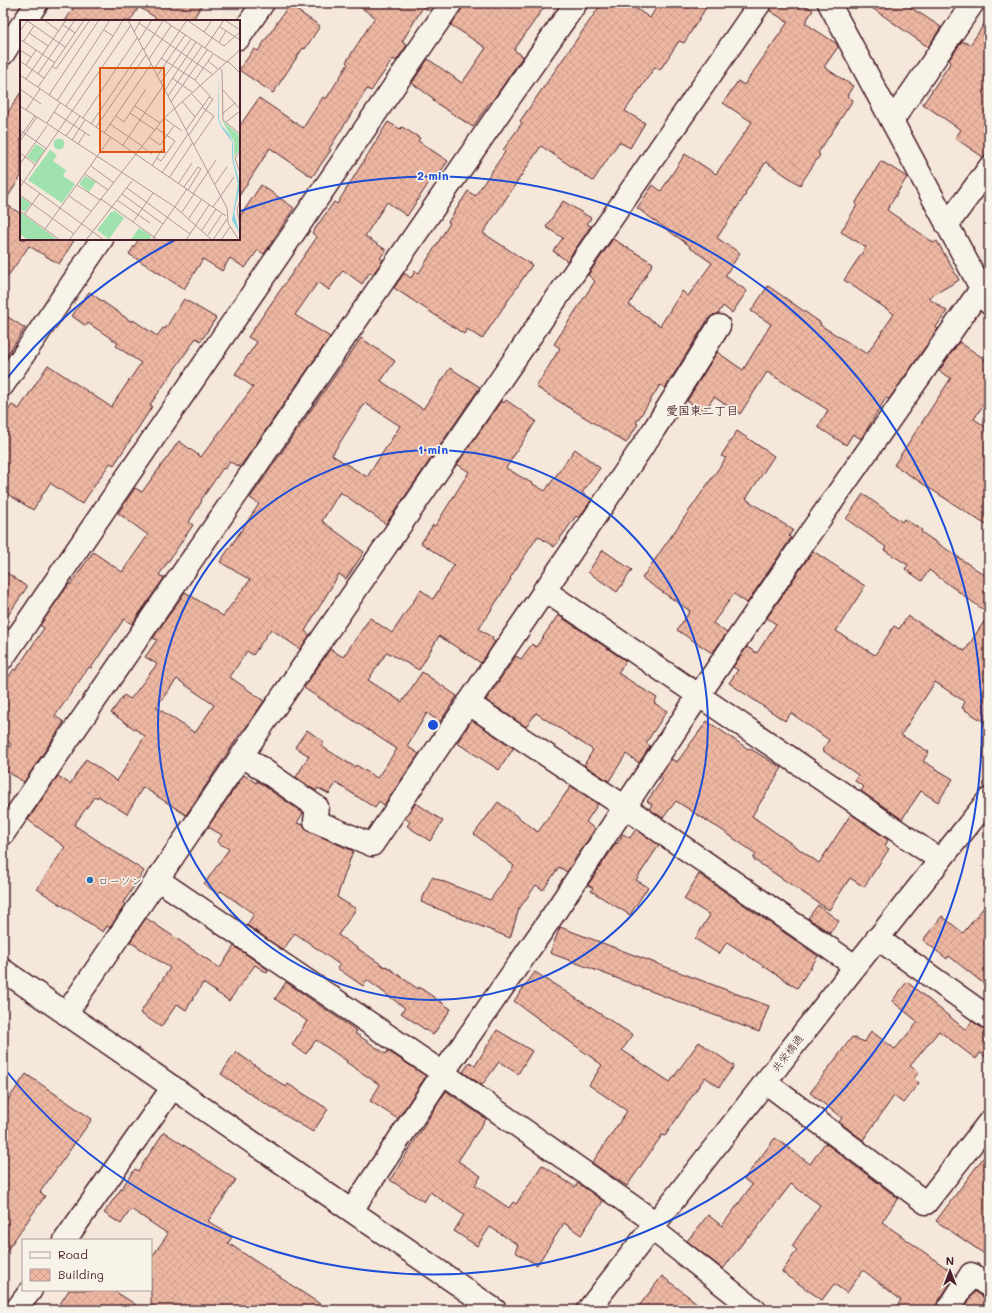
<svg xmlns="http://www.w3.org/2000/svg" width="992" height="1313" font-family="Mali,'Klee One',sans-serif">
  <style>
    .building { fill: url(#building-cross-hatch); stroke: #4a1f2b; fill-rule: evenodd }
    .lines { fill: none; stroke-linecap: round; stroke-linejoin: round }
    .street-casing { stroke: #4a1f2b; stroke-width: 25 }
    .secondary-casing { stroke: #4a1f2b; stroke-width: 25 }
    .street { stroke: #f7f3e8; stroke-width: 22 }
    .secondary { stroke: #f7f3e8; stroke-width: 22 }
    .ring { fill: none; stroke: #1d4ed8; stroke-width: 2 }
    .poi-dot { fill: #1f6fb2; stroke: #f7f3e8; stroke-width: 1.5 }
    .labels { text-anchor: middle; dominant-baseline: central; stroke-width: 3.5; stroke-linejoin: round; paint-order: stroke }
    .poi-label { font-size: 11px; fill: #4a1f2b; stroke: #f7f3e8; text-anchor: start }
    .street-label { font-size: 11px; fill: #4a1f2b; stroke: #f7f3e8 }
    .neighbourhood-label { font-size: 12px; font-weight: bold; fill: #4a1f2b; stroke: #f7f3e8 }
    .inset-road { fill: none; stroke: #b19794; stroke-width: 1 }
    .view { fill: #e0560e; fill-opacity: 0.15; stroke: #e0560e; stroke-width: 2 }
    .inset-edge { fill: none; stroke: #4a1f2b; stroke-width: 2 }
    .centre { fill: #1d4ed8; stroke: #f7f3e8; stroke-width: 2 }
    .ring-label { font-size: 12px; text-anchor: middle; font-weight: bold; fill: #1d4ed8; stroke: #f7f3e8; stroke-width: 3.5; stroke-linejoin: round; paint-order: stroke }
  </style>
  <defs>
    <pattern id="building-cross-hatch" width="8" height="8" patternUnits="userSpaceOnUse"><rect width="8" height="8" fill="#edb7a2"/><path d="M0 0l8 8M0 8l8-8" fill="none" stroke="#cd9d8c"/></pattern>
  </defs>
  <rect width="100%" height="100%" fill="#f5e7da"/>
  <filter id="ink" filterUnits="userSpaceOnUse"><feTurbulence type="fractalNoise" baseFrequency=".025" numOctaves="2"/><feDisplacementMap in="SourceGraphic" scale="8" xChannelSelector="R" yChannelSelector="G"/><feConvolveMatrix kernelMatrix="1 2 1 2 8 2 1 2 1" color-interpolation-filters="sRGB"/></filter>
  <g filter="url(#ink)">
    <path class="building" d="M 77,3 L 203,3 L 192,21 L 161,21 L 139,7 L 130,21 L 65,21 Z
      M 354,3 L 436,3 L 430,11 L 423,7 L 402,42 L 407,45 L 396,61 L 393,59 L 371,91 L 367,89 L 329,149 L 331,150 L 312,177 L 270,148 L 239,196 L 239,127 L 259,98 L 303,128 L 323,97 L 326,99 L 348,64 L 346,62 L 375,17 Z
      M 463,3 L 547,3 L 514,50 L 523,56 L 491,103 L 490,102 L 473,127 L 433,101 L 434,99 L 412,83 L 428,59 L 462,83 L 486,48 L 451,25 L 461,10 Z
      M 602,3 L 628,3 L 650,18 L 659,3 L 709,3 L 684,43 L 679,41 L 660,70 L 655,67 L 625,111 L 645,123 L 630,148 L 619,142 L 593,181 L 541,146 L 483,233 L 532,265 L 482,339 L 467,329 L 464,334 L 394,288 L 404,273 L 411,278 L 415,271 L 419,273 L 450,223 L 448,222 L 468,191 L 475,196 L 505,152 L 503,150 L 522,123 L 520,121 Z
      M 772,3 L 802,3 L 813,10 L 805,23 L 837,44 L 838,47 L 824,67 L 853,86 L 847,96 L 853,100 L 818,153 L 820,155 L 800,185 L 766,162 L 745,193 L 746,194 L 717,238 L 740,253 L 725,276 L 747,291 L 732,313 L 723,306 L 718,314 L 713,315 L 708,319 L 666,387 L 665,388 L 660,385 L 636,423 L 638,424 L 626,443 L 536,387 L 560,348 L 554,344 L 595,281 L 588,275 L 613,239 L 653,263 L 629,305 L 660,326 L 682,291 L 688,296 L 712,263 L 689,247 L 690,246 L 637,208 L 653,185 L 661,191 L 685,154 L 716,174 L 752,122 L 723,103 L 738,81 L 744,85 L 788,22 L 770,11 Z
      M 865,3 L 904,3 L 941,27 L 928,47 Z
      M 289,5 L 320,26 L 305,49 L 303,48 L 273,93 L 239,70 L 254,49 L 258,51 Z
      M 989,17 L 989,156 L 983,157 L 955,138 L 961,130 L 923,104 L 951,62 L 949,60 L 962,41 L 970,45 Z
      M 21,92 L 21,176 L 4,203 L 21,214 L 21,239 L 75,239 L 59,264 L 29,246 L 3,283 L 3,120 Z
      M 388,122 L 400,129 L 402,127 L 420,138 L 418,141 L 448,161 L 435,180 L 432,178 L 407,216 L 387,202 L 365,236 L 386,250 L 380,258 L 383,260 L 373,274 L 370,272 L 362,284 L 343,270 L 329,290 L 318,282 L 295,315 L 330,337 L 240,467 L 230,462 L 225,469 L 223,468 L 201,500 L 202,501 L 189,522 L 193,525 L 159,575 L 164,578 L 132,624 L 124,619 L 91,668 L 89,667 L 55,716 L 64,722 L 24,782 L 3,769 L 3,757 L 11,744 L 3,738 L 3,685 L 14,669 L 16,670 L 44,628 L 40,625 L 69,584 L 70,585 L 93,552 L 122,572 L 148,535 L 118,513 L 135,488 L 142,492 L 179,441 L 201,457 L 253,387 L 235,374 L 257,342 L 248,337 L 317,237 L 312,233 L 334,202 L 337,204 Z
      M 881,161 L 907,177 L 887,210 L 934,243 L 937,241 L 959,280 L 928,298 L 947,311 L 936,327 L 938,329 L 889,399 L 886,398 L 861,439 L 853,434 L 846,445 L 818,427 L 828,410 L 767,372 L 740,414 L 714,397 L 704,412 L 687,401 L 717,352 L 743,370 L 771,324 L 751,311 L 768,286 L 821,323 L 820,325 L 867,354 L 894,314 L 844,280 L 866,247 L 841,232 L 857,205 L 855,204 Z
      M 261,185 L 294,208 L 264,254 L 258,250 L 245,268 L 230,258 L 222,271 L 203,259 L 184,289 L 129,254 L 139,239 L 239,239 L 239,218 Z
      M 563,201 L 591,218 L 587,224 L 591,226 L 567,261 L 553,251 L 563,238 L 546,227 Z
      M 89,292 L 132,322 L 133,320 L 157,336 L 163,328 L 165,329 L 184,299 L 216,318 L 201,341 L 196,338 L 150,405 L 152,406 L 150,410 L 114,465 L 110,463 L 82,504 L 50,483 L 33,510 L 3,491 L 3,418 L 12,405 L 19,409 L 48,365 L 111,407 L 141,363 L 116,346 L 118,343 L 88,323 L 86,326 L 72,316 Z
      M 3,314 L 25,328 L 3,361 Z
      M 361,338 L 395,361 L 381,381 L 423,409 L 450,368 L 480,387 L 386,524 L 340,492 L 322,521 L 364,552 L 346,579 L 339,574 L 305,631 L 310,635 L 300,649 L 271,629 L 253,655 L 247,651 L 230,677 L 264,701 L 244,730 L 242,731 L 186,815 L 143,787 L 127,814 L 98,796 L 97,798 L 95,796 L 74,825 L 144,871 L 123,903 L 125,904 L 110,928 L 107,926 L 103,932 L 37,889 L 65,847 L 28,820 L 58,776 L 70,784 L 86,759 L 117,781 L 145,736 L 111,713 L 124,695 L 130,699 L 133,696 L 157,664 L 145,657 L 157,640 L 153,638 L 185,592 L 223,616 L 250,580 L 220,562 L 259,504 L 250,498 ZM 365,403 L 400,426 L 367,477 L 332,455 ZM 177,679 L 214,705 L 195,733 L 156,707 Z
      M 959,342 L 989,362 L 989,396 L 974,419 L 989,429 L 989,527 L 894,465 L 951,378 L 939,371 Z
      M 506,400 L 536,421 L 506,468 L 545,491 L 575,449 L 600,468 L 582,493 L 592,499 L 579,518 L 576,516 L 554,547 L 538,536 L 510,578 L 511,579 L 479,629 L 493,638 L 492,640 L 495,642 L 481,663 L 439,636 L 419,670 L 387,652 L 368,680 L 402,702 L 422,672 L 457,696 L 440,722 L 427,713 L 407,746 L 419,754 L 384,805 L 379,801 L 375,808 L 336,783 L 329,794 L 318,788 L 316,791 L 296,777 L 309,756 L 295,747 L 307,730 L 324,742 L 321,746 L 355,767 L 356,765 L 377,778 L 397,749 L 304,688 L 330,649 L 343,657 L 370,618 L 392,633 L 421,590 L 433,599 L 454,565 L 421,543 L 433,525 L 435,526 L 469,472 L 457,464 L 501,401 L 504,403 Z
      M 737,431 L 774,456 L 746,499 L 793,530 L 789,536 L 791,538 L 747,603 L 734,594 L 713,623 L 727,633 L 712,653 L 677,630 L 690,611 L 642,578 L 726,458 L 721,456 Z
      M 863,494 L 902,522 L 904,519 L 922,530 L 921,532 L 989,578 L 989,725 L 962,708 L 965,702 L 935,682 L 901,735 L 929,752 L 923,761 L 953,779 L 938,802 L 921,791 L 902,819 L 865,794 L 861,791 L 864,787 L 855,781 L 858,775 L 822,750 L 829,740 L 791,713 L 785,721 L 729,683 L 738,670 L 733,667 L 747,647 L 757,653 L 776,624 L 767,618 L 813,551 L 842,570 L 842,571 L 865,586 L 836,631 L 875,655 L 894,626 L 899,629 L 908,616 L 965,651 L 989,614 L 929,570 L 922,581 L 905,569 L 908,565 L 884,550 L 886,547 L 846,519 Z
      M 603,550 L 632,570 L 617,592 L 588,572 Z
      M 3,570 L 27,587 L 3,623 Z
      M 558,615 L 626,661 L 618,673 L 657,698 L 654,703 L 667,711 L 646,743 L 650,746 L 639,763 L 626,754 L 609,781 L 584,765 L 593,750 L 536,713 L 526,727 L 486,700 L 516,656 L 521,659 L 532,644 L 536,647 Z
      M 472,720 L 512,747 L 513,749 L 499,770 L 457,743 Z
      M 707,721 L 748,749 L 749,748 L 782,768 L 752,816 L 819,863 L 851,814 L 888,840 L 885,846 L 889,849 L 864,887 L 850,878 L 829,910 L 753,859 L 756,854 L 716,826 L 715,826 L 676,801 L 663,818 L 649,809 L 652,805 L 647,801 L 663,779 L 660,777 L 671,759 L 677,762 Z
      M 244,775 L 256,783 L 257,781 L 303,813 L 297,823 L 303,825 L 310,832 L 353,851 L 337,897 L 356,909 L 338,935 L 385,967 L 386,966 L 418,989 L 419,987 L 451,1009 L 433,1035 L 401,1013 L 405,1008 L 367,980 L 363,986 L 337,968 L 340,965 L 295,933 L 283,950 L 247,925 L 254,914 L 221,891 L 218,894 L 204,884 L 229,849 L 217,842 L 222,835 L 208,827 Z
      M 571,786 L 598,804 L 586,822 L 595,829 L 567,872 L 559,867 L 543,890 L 536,885 L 519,909 L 510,938 L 421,902 L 432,877 L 490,900 L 514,866 L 474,834 L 498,802 L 538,832 Z
      M 416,803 L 443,821 L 430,841 L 407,826 L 410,822 L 405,818 Z
      M 636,829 L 659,845 L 636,880 L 648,887 L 630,915 L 591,891 L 593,888 L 588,885 L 616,843 L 617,844 L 623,834 L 630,838 Z
      M 699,874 L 818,956 L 797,988 L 727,942 L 719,954 L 695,939 L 710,915 L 684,899 Z
      M 989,901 L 989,988 L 949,956 L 947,959 L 923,940 L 942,916 L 963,933 Z
      M 818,905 L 839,921 L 830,933 L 808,918 Z
      M 146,918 L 220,968 L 234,946 L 269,970 L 267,973 L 255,965 L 229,1001 L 203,983 L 186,1010 L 177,1004 L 161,1027 L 140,1013 L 170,968 L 130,942 Z
      M 560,927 L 769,1006 L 759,1032 L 550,953 Z
      M 535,972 L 633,1035 L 622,1050 L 670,1082 L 699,1042 L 734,1066 L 719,1087 L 705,1077 L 665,1136 L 662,1135 L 627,1186 L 592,1163 L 627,1111 L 589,1085 L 602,1065 L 514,1001 Z
      M 286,982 L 357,1031 L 355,1033 L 386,1054 L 388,1051 L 426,1076 L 398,1119 L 370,1101 L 380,1085 L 346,1062 L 347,1061 L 316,1040 L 306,1054 L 292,1045 L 307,1021 L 275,999 Z
      M 907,982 L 966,1030 L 972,1021 L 982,1028 L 989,1030 L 989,1059 L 980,1053 L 976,1059 L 939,1031 L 910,1066 L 919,1072 L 914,1078 L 919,1083 L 903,1103 L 894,1096 L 863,1140 L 839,1122 L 842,1118 L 810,1093 L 852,1037 L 865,1042 L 871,1031 L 895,1049 L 918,1022 L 892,1001 Z
      M 497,1030 L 532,1051 L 518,1074 L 499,1062 L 482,1085 L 463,1072 L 470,1062 L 475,1066 Z
      M 236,1052 L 286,1087 L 288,1084 L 328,1109 L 313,1132 L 261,1101 L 221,1074 Z
      M 26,1074 L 92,1119 L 40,1192 L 45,1196 L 3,1256 L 3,1107 Z
      M 446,1091 L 486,1119 L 458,1161 L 481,1176 L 475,1185 L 509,1208 L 513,1202 L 516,1204 L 542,1165 L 575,1187 L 578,1183 L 603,1201 L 581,1235 L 564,1223 L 537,1265 L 515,1252 L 518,1245 L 490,1227 L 477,1246 L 454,1231 L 464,1215 L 430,1192 L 424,1202 L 390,1180 Z
      M 164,1132 L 236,1180 L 208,1221 L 232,1237 L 228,1243 L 329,1310 L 151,1310 L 151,1258 L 168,1234 L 131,1209 L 121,1224 L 104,1213 L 135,1169 L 138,1171 Z
      M 775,1138 L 810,1164 L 825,1143 L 898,1198 L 882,1222 L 956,1275 L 937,1303 L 936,1310 L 894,1310 L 901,1300 L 863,1270 L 847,1293 L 834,1284 L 822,1300 L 782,1272 L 797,1250 L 792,1246 L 820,1205 L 791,1184 L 750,1237 L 748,1236 L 723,1269 L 687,1241 L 708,1215 L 722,1226 L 752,1185 L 744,1179 Z
      M 989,1150 L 989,1257 L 936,1221 Z
      M 662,1276 L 706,1310 L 636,1310 Z
      M 69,1290 L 113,1290 L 144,1310 L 56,1310 Z
      M 975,1291 L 982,1296 L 989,1298 L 989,1310 L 963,1310 Z"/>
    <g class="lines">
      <g class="street-casing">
        <path id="street" d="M 25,21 L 37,3
          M 239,38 L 263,3
          M 3,54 L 21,26
          M 892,121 L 973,3
          M 947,225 L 989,168
          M 3,385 L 102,239
          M 544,590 L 940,860
          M 3,658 L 451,3
          M 468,703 L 625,807 L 855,966
          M 242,755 L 317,807 L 315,821 L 372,845 L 653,431 L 719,326
          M 3,834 L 508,100 L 576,3
          M 157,879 L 443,1073 L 656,1223
          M 877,938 L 989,1018
          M 3,970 L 495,1310
          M 66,1014 L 242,755 L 760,3
          M 765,1082 L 926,1203 L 989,1122
          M 352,1210 L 443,1073 L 553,915 L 699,695 L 810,533 L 981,289
          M 651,1228 L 755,1310
          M 65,1240 L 173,1087
          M 16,1310 L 31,1290
          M 948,1310 L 971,1274 L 989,1286"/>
      </g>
      <g class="secondary-casing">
        <path id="secondary" d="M 829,3 L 989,303
          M 588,1310 L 847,977 L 989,799"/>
      </g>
      <use href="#street" class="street"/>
      <use href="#secondary" class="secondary"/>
    </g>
  </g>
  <g class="ring">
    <circle cx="433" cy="725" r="275"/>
    <path d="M3 383A549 549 0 0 1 175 240M241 211A549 549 0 1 1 3 1067"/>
  </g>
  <circle class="poi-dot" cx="90" cy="880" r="4"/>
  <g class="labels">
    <g class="poi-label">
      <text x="98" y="880">ローソン</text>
    </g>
    <g class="street-label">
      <text transform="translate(787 1053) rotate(-52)">共栄橋通</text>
    </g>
    <g class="neighbourhood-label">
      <text x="702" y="410">愛国東二丁目</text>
    </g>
  </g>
  <g transform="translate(20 20)">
    <rect width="220" height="220" fill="#f5e7da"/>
    <path d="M 202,100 L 220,116 L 220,129 L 214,137 L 214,122 ZM 16,124 L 25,130 L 16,143 L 7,137 ZM 65,156 L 76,162 L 69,172 L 59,164 ZM 0,176 L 11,184 L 5,192 L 0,189 ZM 0,192 L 38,220 L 8,220 L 0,214 ZM 119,208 L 131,216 L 130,220 L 111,219 Z" fill="#9fe2ad"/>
    <path d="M33.5 124a5.5 5.5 0 1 1 11 0a5.5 5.5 0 1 1-11 0ZM 30,130 L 37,135 L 33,141 L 46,150 L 43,156 L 55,164 L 42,183 L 8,160 ZM 95,191 L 104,198 L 89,219 L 77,210 L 91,192 Z" fill="#9fe2ad"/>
    <path d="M 198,52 L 199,99 L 201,105 L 209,114 L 213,123 L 213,138 L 219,161 L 219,171 L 214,193 L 220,214 L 212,200 L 218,164 L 212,138 L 212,122 L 200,105 L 198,98 Z" fill="#83d2df"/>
    <path class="inset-road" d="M 6,0 L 45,27M 24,0 L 39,11M 108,0 L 207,188 L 208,203 L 219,220M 143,0 L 203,40 L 210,43M 167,0 L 204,26 L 220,12M 205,0 L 220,10M 119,3 L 192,54M 43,5 L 55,13M 200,7 L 220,20M 0,11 L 8,0M 114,12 L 121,0M 184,12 L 192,0M 9,13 L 28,26M 93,16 L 103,0M 0,19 L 35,43M 119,20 L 132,0M 3,22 L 14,6M 199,22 L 206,11M 185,28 L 204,0M 0,30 L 11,37M 124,30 L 143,1M 141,38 L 175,60 L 190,76 L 166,110M 129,39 L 151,6M 0,41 L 24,58M 188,41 L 198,49M 210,43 L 220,53M 6,45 L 16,30M 32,46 L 36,49 L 70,0M 200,48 L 202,51 L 203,100 L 220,114M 134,49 L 167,0M 18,54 L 55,0M 0,55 L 206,196M 137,56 L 165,15M 152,58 L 172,72M 6,59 L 46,0M 175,60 L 193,34M 141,62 L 171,19M 18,67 L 64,0M 0,69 L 21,84M 202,69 L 220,89M 145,70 L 176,22M 171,73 L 183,86M 29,75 L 79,0M 148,76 L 182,26M 37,81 L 90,0M 162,81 L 175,97M 151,82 L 187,30M 0,86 L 155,187 L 192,220M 46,86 L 93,16 L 84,10M 115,86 L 140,103M 6,90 L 20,69M 34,92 L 70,116M 110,93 L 135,110M 202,94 L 215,83M 96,96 L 104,102 L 126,69M 63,98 L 117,18M 144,98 L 162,111M 206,102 L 220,91M 27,103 L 40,83M 71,104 L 123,28M 90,104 L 122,126M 76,107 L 126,35M 136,108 L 155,121 L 141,141 L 137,138M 0,110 L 27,129M 84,113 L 131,44M 169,115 L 193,79 L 189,77M 46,116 L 60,96M 0,117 L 15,96M 129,117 L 140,125 L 154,106M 52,120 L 65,100M 0,121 L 17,97M 58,124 L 65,113M 103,125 L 143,66M 174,125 L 194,96 L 182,87M 122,127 L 132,134M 220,131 L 215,138 L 220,153M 0,133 L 16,145M 0,144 L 27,106M 71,146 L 94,163M 132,146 L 142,129 L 147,133M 142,153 L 168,114M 65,154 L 88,170M 149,158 L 173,122M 0,159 L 84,220M 158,164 L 172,143M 195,164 L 207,147M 57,165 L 80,180M 0,167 L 111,5M 164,167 L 178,147 L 181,149 L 168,170M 107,168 L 170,214M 102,174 L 143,204M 173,174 L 196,140M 0,175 L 54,214M 49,176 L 71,191M 81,179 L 138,220M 97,180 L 130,203M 220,180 L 217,190 L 220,205M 193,187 L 214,157M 0,191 L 40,220M 162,192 L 174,174M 5,194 L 20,173M 169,198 L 182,179M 113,202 L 133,173M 25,209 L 91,117M 182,210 L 196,189M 188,215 L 202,194M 49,220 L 144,98 L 220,30M 66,220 L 112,161M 132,220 L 167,169M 166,220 L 189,185M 193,220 L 207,199M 201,220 L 210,207"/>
    <path class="view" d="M 80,48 L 144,48 L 144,132 L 80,132 Z"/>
    <rect width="220" height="220" class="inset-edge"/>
  </g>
  <circle cx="433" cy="725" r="6" class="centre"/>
  <g class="ring-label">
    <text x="433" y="180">2 min</text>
    <text x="433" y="454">1 min</text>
  </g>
  <rect width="992" height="1313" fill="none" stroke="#f7f3e8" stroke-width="16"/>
  <rect x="8" y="8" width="976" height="1297" fill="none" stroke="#4a1f2b" stroke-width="1.5" filter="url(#ink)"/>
  <rect x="22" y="1239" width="130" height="52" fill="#f7f3e8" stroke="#b29e9c"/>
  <rect x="30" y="1252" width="20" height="6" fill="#f7f3e8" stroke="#b29e9c"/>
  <text x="58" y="1259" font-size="12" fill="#4a1f2b">Road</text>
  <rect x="30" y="1269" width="20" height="12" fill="url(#building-cross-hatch)" stroke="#b29e9c"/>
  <text x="58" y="1279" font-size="12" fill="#4a1f2b">Building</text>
  <g transform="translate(950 1271)" stroke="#f7f3e8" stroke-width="3" paint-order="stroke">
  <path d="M0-3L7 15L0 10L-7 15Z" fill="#4a1f2b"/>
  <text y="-6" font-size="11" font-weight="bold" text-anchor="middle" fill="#4a1f2b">N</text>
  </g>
</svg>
